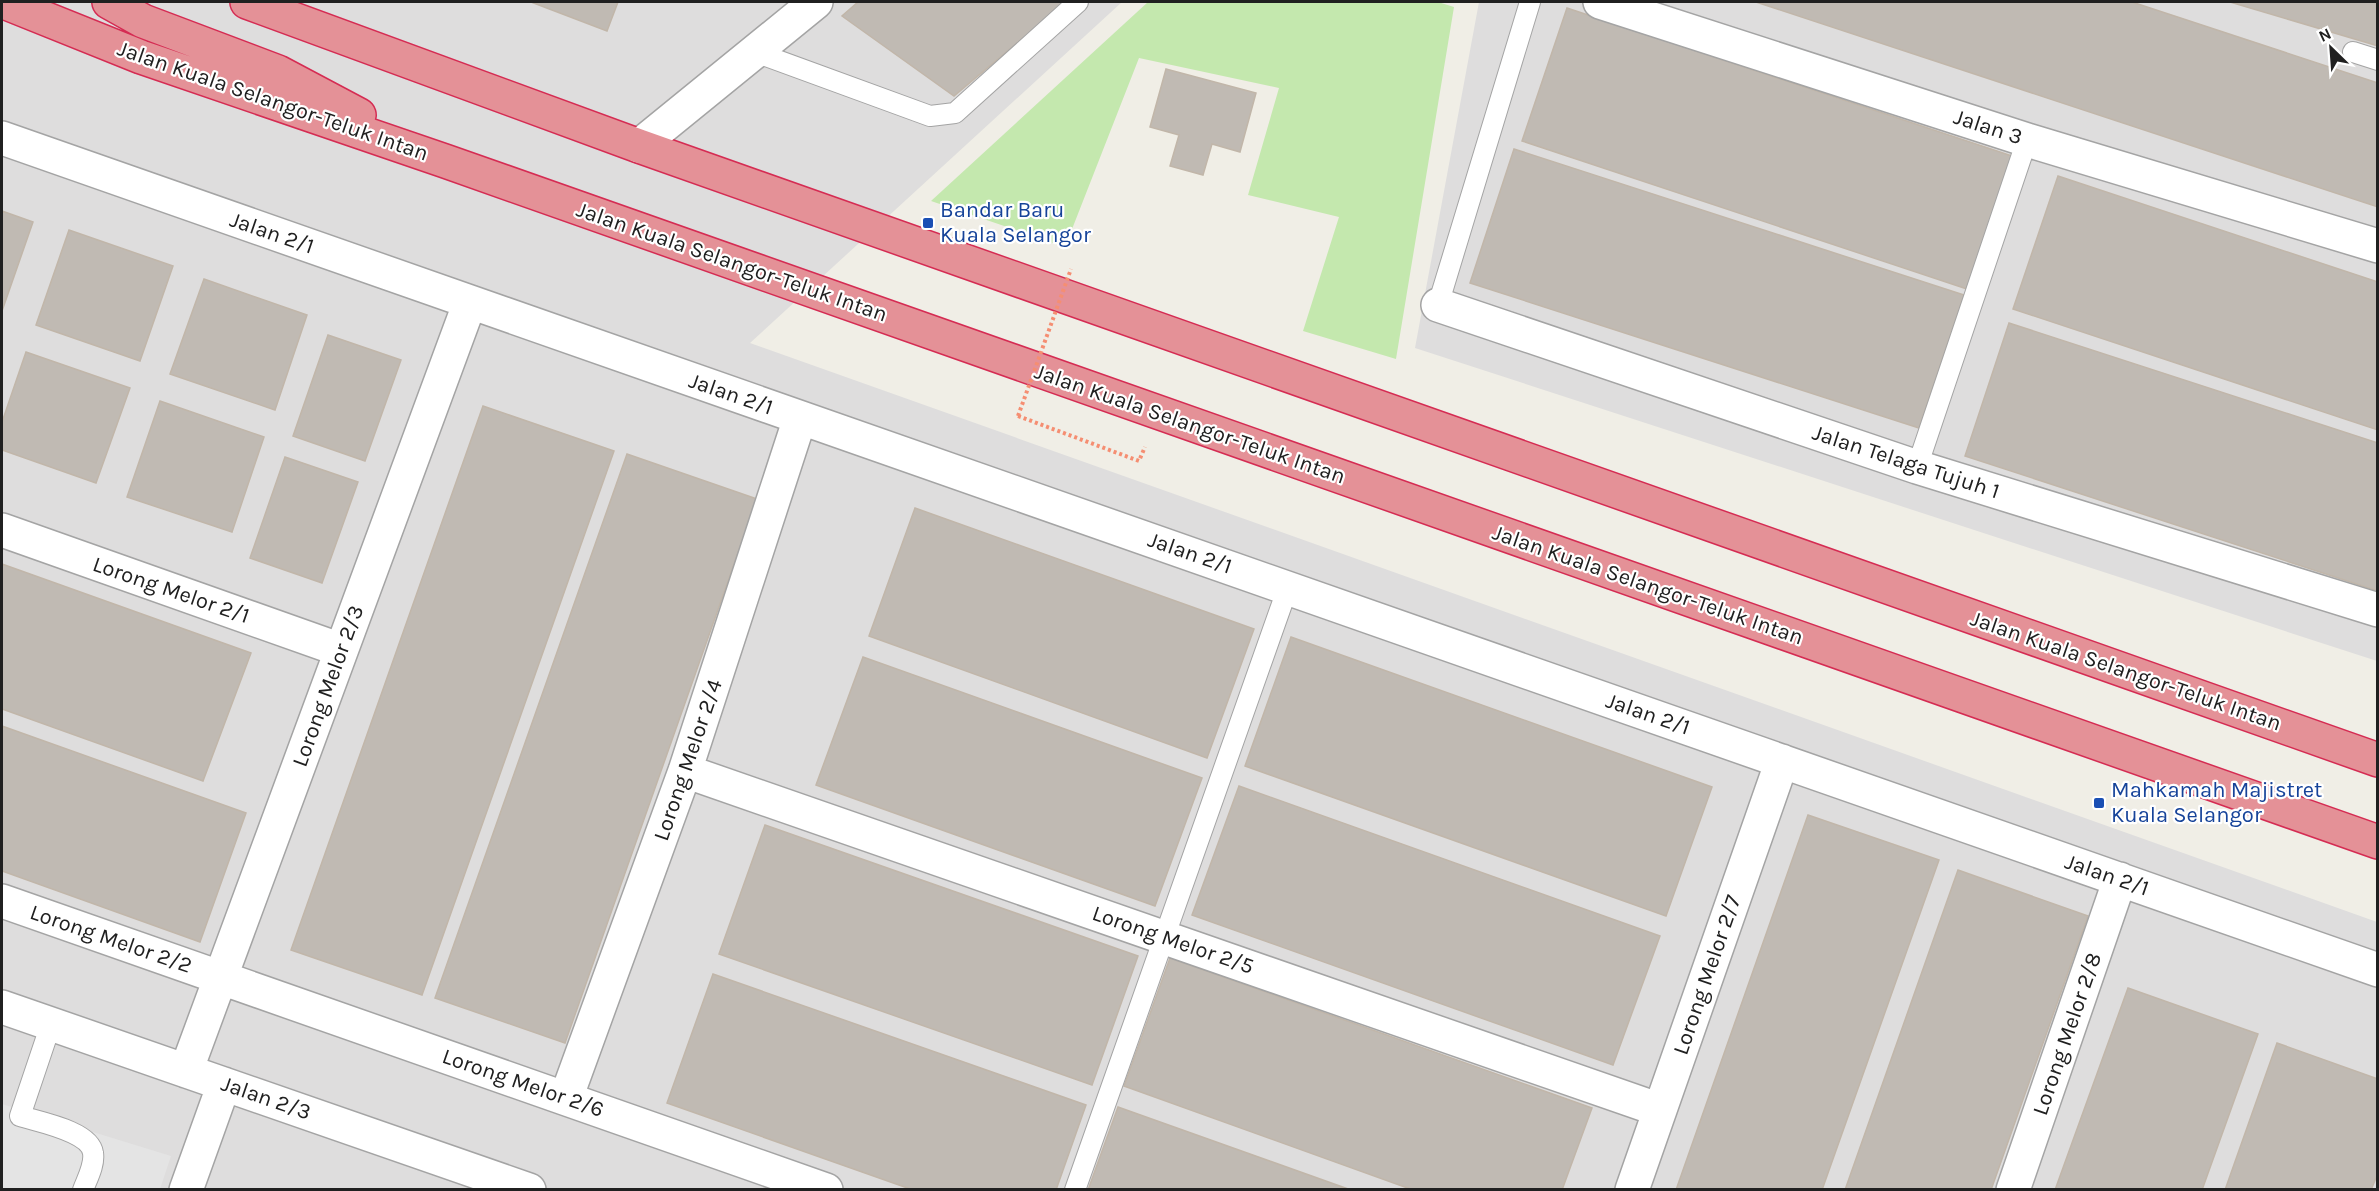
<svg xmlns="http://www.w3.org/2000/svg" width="2379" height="1191" font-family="Karla,sans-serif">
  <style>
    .residential { fill: #dedddd }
    .grass { fill: #c4e8ae }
    .parking { fill: #e4e4e4 }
    .building { fill: #c0bab3; stroke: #c1b6a9; stroke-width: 1.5 }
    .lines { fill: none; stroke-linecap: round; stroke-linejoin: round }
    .lane-casing { stroke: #a4a4a4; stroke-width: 22 }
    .street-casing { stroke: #a4a4a4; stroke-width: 36 }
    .highway-casing { stroke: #d52c53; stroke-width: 36 }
    .path { stroke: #f58e72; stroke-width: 4; stroke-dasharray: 3 3; stroke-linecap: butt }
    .lane { stroke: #fff; stroke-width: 20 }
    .street { stroke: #fff; stroke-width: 33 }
    .highway { stroke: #e49197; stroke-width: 33 }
    .path-bridge { stroke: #f58e72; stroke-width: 4; stroke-dasharray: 3 3; stroke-linecap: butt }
    .transit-dot { fill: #1a4fb4; stroke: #fff; stroke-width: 2 }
    .labels { text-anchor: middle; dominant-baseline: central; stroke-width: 4.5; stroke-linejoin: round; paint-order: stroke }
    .street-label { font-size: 22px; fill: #202020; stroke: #fff }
    .transit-label { font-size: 22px; fill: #164399; stroke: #fff; text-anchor: start }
  </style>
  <rect width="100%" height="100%" fill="#f0eee6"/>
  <path class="residential" d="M 2,2 L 1122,2 L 750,343 L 2377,922 L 2377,1189 L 2,1190 Z
    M 1479,2 L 2377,2 L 2377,661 L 1415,348 Z"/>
  <path class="grass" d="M 1148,2 L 1438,2 L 1454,7 L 1396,359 L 1303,331 L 1339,217 L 1248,195 L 1279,88 L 1139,58 L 1065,247 L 931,201 Z"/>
  <path class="parking" d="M 2,1104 L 171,1156 L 160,1189 L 2,1189 Z"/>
  <path class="building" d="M 531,2 L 618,2 L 607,31 Z
    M 858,2 L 1066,2 L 954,96 L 842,16 Z
    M 1756,2 L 2132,2 L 2378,83 L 2378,207 Z
    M 2230,2 L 2378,2 L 2378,46 Z
    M 1567,8 L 2012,156 L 1967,289 L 1522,141 Z
    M 1166,69 L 1256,93 L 1240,152 L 1212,144 L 1203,175 L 1170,166 L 1179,135 L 1150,127 Z
    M 1514,149 L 1964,295 L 1919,428 L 1470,283 Z
    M 2058,176 L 2378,282 L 2378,430 L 2013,309 Z
    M 2,211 L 33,222 L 2,311 Z
    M 69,230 L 173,266 L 140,361 L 36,325 Z
    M 204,279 L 307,315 L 275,410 L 170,374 Z
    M 2009,323 L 2378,443 L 2378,591 L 1965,456 Z
    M 328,335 L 401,360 L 365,461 L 293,436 Z
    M 26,352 L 130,388 L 96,483 L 2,450 L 2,422 Z
    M 160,401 L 264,437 L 232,532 L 127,497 Z
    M 483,406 L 614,451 L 422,995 L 291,950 Z
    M 627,454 L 757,499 L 565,1043 L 435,998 Z
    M 285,457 L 358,482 L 322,583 L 250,558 Z
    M 915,508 L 1254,629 L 1207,758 L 869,636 Z
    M 2,564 L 251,653 L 203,781 L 2,709 Z
    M 1291,637 L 1712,787 L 1666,916 L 1245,766 Z
    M 863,657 L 1202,778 L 1155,906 L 816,785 Z
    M 2,726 L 246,813 L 200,942 L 2,871 Z
    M 1239,786 L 1660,936 L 1613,1065 L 1192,915 Z
    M 1808,815 L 1939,860 L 1822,1190 L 1676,1190 Z
    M 765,825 L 1138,956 L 1092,1085 L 719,954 Z
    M 1958,870 L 2088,916 L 1991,1190 L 1845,1190 Z
    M 1170,958 L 1592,1108 L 1562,1190 L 1413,1190 L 1124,1086 Z
    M 713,974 L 1086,1105 L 1056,1190 L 913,1190 L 667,1103 Z
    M 2128,988 L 2258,1034 L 2202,1190 L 2055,1190 Z
    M 2277,1043 L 2378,1079 L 2378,1173 L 2371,1190 L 2225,1190 Z
    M 1118,1107 L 1351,1190 L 1088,1190 Z"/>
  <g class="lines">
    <g class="lane-casing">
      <path id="lane" d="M 755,52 L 930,116 L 955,113 L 1078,2
        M 2353,52 L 2378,60
        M 1438,305 L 1530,2
        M 1917,467 L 2027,140
        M 51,1024 L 20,1116 C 39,1122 90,1131 93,1153 C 95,1165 87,1179 83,1190
        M 1075,1190 L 1288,587"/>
    </g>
    <g class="street-casing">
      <path id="street" d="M 1600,2 L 2027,140 L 2378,246
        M 2,138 L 2378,970
        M 639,146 L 816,2
        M 1438,305 L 1917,467 L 2378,610
        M 2,530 L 341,650
        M 685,771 L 1660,1110
        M 2,901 L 826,1190
        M 2,1007 L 529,1190
        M 186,1071 L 470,302
        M 566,1098 L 685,771 L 800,418
        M 186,1190 L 224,1084
        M 1632,1190 L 1782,761
        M 2013,1190 L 2120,879"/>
    </g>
    <g class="highway-casing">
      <path id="highway" d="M 4,2 L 141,57 L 445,161 L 2378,842
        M 109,2 L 143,21 L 278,72 L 359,115
        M 247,2 L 639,146 L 2378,760"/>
    </g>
    <path class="path" d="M 1018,416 L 1139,461 L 1145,447"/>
    <use href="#lane" class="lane"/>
    <use href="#street" class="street"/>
    <use href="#highway" class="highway"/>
    <path class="path-bridge" d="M 1018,416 L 1071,269"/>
  </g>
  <g class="transit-dot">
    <rect x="922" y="217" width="12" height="12" rx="3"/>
    <rect x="2093" y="797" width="12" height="12" rx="3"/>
  </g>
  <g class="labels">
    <g class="street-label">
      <text transform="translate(273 101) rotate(19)">Jalan Kuala Selangor-Teluk Intan</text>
      <text transform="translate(1988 127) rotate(18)">Jalan 3</text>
      <text transform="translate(272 233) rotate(19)">Jalan 2/1</text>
      <text transform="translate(732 262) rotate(19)">Jalan Kuala Selangor-Teluk Intan</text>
      <text transform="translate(731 394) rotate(19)">Jalan 2/1</text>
      <text transform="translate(1190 424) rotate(19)">Jalan Kuala Selangor-Teluk Intan</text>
      <text transform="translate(1906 462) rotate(18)">Jalan Telaga Tujuh 1</text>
      <text transform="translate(1190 553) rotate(19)">Jalan 2/1</text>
      <text transform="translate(1648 585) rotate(19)">Jalan Kuala Selangor-Teluk Intan</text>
      <text transform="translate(171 590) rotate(19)">Lorong Melor 2/1</text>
      <text transform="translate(2126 671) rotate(19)">Jalan Kuala Selangor-Teluk Intan</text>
      <text transform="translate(328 686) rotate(-70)">Lorong Melor 2/3</text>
      <text transform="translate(1648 714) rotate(19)">Jalan 2/1</text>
      <text transform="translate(688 760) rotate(-71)">Lorong Melor 2/4</text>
      <text transform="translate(2107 875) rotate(19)">Jalan 2/1</text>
      <text transform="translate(111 939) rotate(19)">Lorong Melor 2/2</text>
      <text transform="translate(1173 940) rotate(19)">Lorong Melor 2/5</text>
      <text transform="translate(1707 975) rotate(-71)">Lorong Melor 2/7</text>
      <text transform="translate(2067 1034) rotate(-71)">Lorong Melor 2/8</text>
      <text transform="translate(523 1083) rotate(19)">Lorong Melor 2/6</text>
      <text transform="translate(266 1098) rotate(19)">Jalan 2/3</text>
    </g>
    <g class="transit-label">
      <text x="940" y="210">Bandar Baru<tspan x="940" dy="25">Kuala Selangor</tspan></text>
      <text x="2111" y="790">Mahkamah Majistret<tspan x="2111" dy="25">Kuala Selangor</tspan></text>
    </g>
  </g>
  <rect width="2379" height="1191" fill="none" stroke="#202020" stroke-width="6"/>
  <g transform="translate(2331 48) rotate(335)" stroke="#ffffff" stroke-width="4.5" paint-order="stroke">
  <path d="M0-4.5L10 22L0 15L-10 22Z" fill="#202020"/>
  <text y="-9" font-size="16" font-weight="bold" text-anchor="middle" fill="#202020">N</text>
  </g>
</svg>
